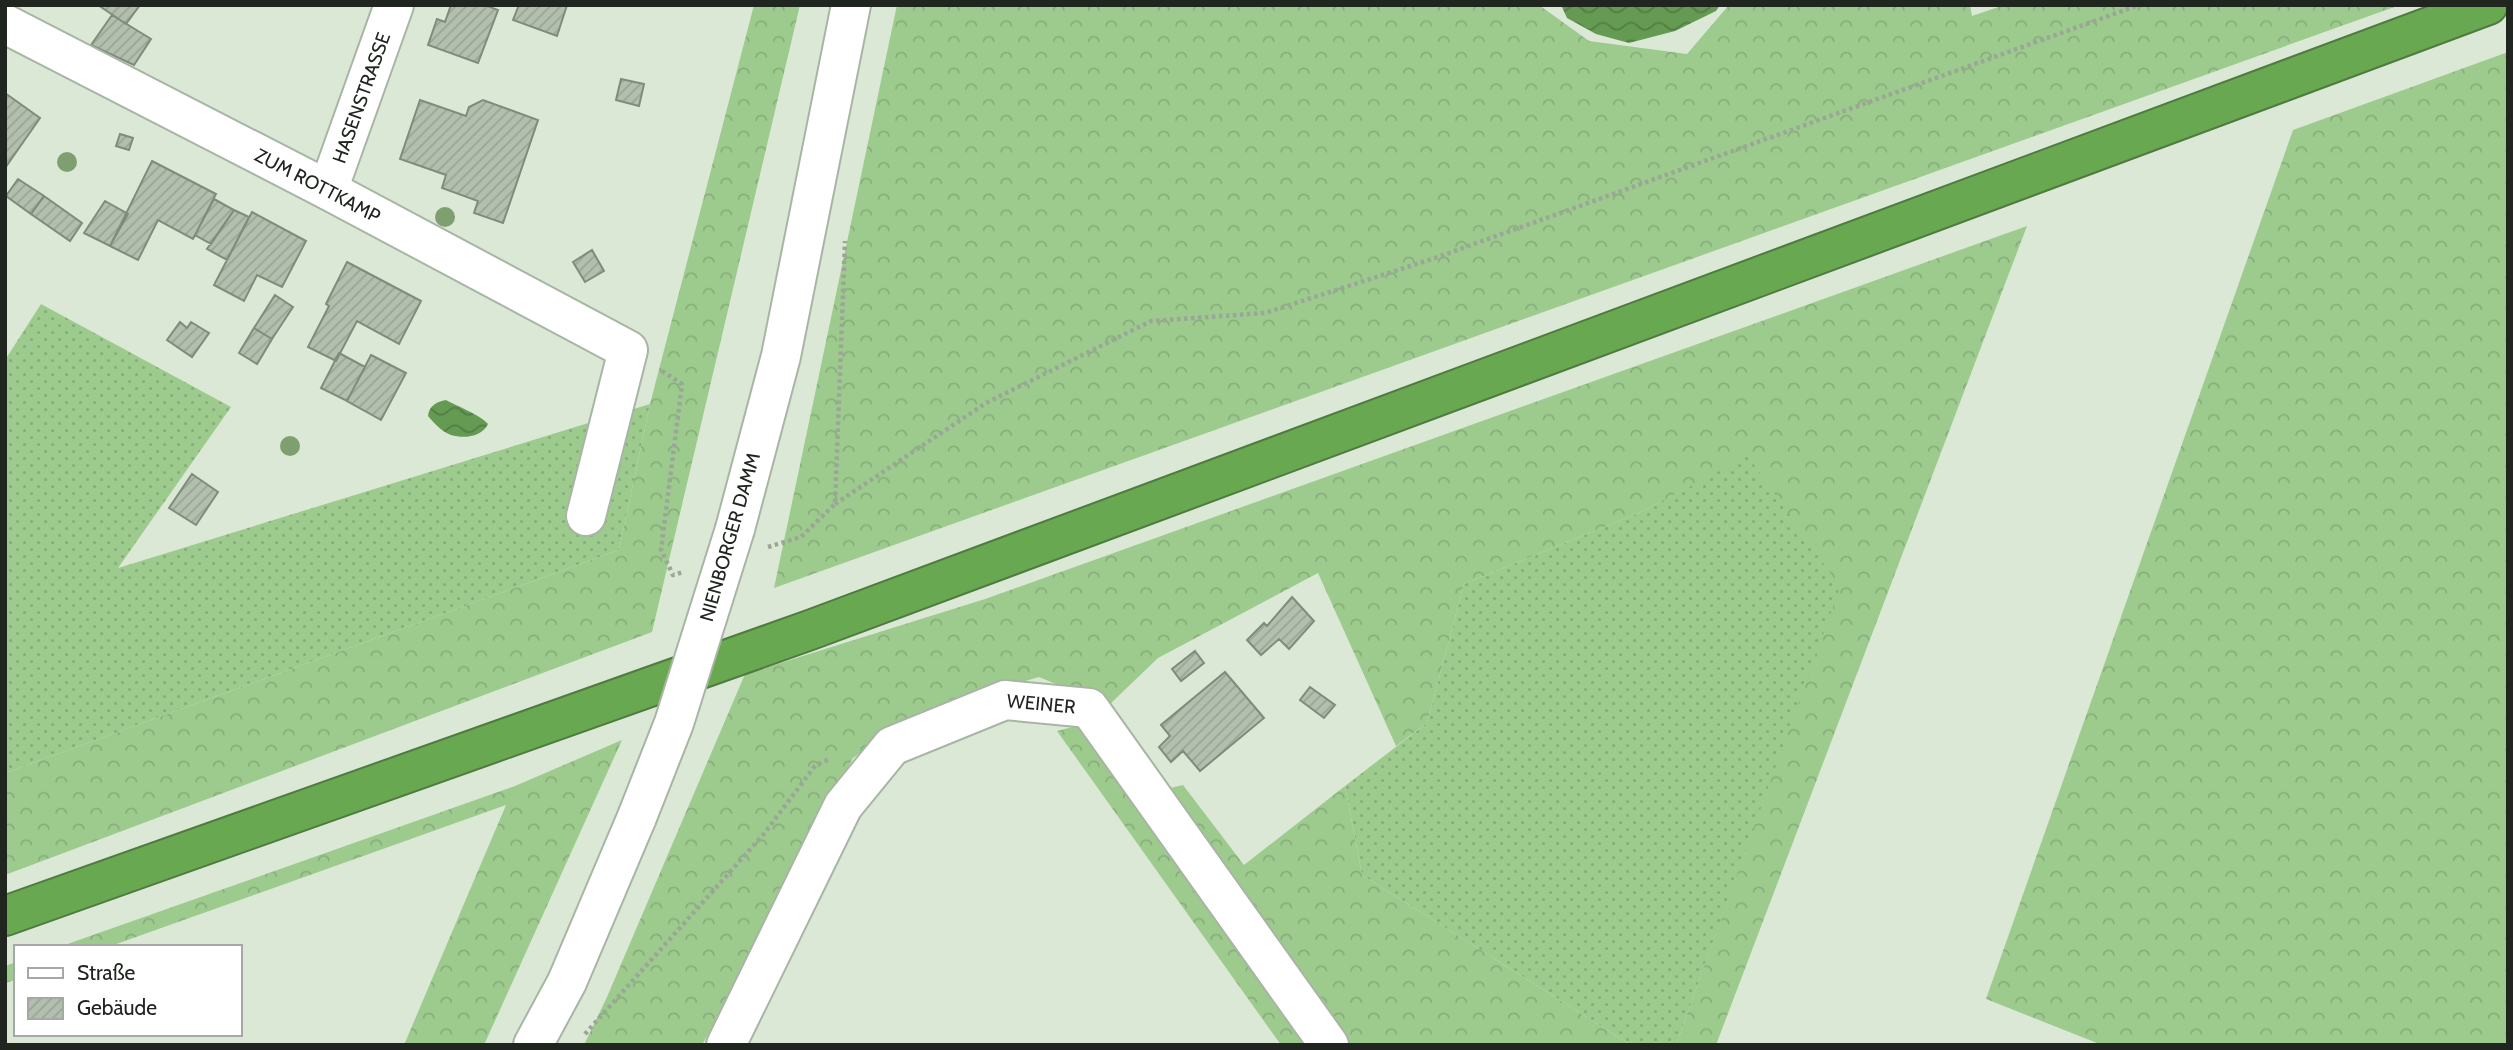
<svg xmlns="http://www.w3.org/2000/svg" width="2513" height="1050" font-family="Cabin,sans-serif">
  <style>
    .grass { fill: url(#grass-dots) }
    .forest { fill: url(#forest-crowns) }
    .water { fill: url(#water-waves) }
    .building { fill: url(#building-hatch); stroke: #7f8c7b; stroke-width: 2 }
    .lines { fill: none; stroke-linecap: round; stroke-linejoin: round }
    .minor-casing { stroke: #a8b5a4; stroke-width: 42 }
    .highway-casing { stroke: #4f7a40; stroke-width: 42 }
    .path { stroke: #9ba698; stroke-width: 4.5; stroke-dasharray: 3.5 3.5; stroke-linecap: butt }
    .minor { stroke: #fff; stroke-width: 38 }
    .highway { stroke: #68a851; stroke-width: 38 }
    .minor-bridge-casing { stroke: #a8b5a4; stroke-width: 42; stroke-linecap: butt }
    .minor-bridge { stroke: #fff; stroke-width: 38 }
    .tree { fill: #7ea070 }
    .labels { text-anchor: middle; dominant-baseline: central; stroke-width: 7; stroke-linejoin: round; paint-order: stroke }
    .street-label { font-size: 19px; fill: #20251f; stroke: #fff }
  </style>
  <defs>
    <pattern id="grass-dots" width="8" height="8" patternUnits="userSpaceOnUse" patternTransform="scale(1.75)"><rect width="8" height="8" fill="#9dcb8e"/><path d="M2 2h.1M6 6h.1" fill="none" stroke="#87ae7a" stroke-width="1.8" stroke-linecap="round"/></pattern>
    <pattern id="forest-crowns" width="20" height="18" patternUnits="userSpaceOnUse" patternTransform="scale(1.75)"><rect width="20" height="18" fill="#9dcb8e"/><path d="M2 6a3 3 0 1 1 6 0M12 15a3 3 0 1 1 6 0" fill="none" stroke="#87ae7a"/></pattern>
    <pattern id="water-waves" width="16" height="10" patternUnits="userSpaceOnUse" patternTransform="scale(1.75)"><rect width="16" height="10" fill="#649a52"/><path d="M0 5q4-4 8 0t8 0" fill="none" stroke="#527d43"/></pattern>
    <pattern id="building-hatch" width="6" height="6" patternUnits="userSpaceOnUse" patternTransform="scale(1.75)"><rect width="6" height="6" fill="#b2bfae"/><path d="M-1 1l2-2M0 6l6-6M5 7l2-2" fill="none" stroke="#99a495"/></pattern>
  </defs>
  <rect width="100%" height="100%" fill="#dbe8d6"/>
  <path class="grass" d="M 41,304 L 231,407 L 118,568 L 650,404 L 619,550 L 5,773 L 5,360 Z
    M 1748,455 L 1841,587 L 1676,1045 L 1631,1045 L 1362,875 L 1345,786 L 1427,723 L 1464,584 L 1641,512 Z"/>
  <path class="forest" d="M 754,5 L 800,5 L 652,632 L 5,875 L 5,773 L 619,550 L 650,404 Z
    M 897,5 L 1539,5 L 1589,41 L 1687,54 L 1729,5 L 1970,5 L 1972,16 L 2004,5 L 2400,5 L 774,588 Z
    M 2508,52 L 2508,1045 L 2102,1045 L 1986,999 L 2293,130 Z
    M 2027,226 L 1716,1045 L 1676,1045 L 1840,587 L 1748,456 L 1641,512 L 1464,584 L 1427,723 L 1396,746 L 1318,573 L 1158,658 L 1108,706 L 1039,677 L 920,712 L 853,758 L 761,937 L 702,1045 L 584,1045 L 607,997 L 745,674 L 985,599 Z
    M 1087,723 L 1137,796 L 1183,785 L 1244,865 L 1345,786 L 1362,875 L 1631,1045 L 1281,1045 L 1057,731 Z
    M 622,740 L 484,1045 L 404,1045 L 506,805 L 108,947 L 59,947 L 515,786 Z
    M 16,962 L 16,980 L 5,983 L 5,966 Z"/>
  <path class="water" d="M 1561,5 L 1720,5 L 1716,11 L 1675,31 L 1629,43 L 1596,34 L 1567,18 Z
    M 446,400 C 457,406 482,416 488,424 C 482,437 464,439 451,435 C 442,432 434,423 428,416 C 429,405 437,402 446,400 Z"/>
  <path class="building" d="M 98,5 L 140,5 L 126,24 Z
    M 451,5 L 485,5 L 498,10 L 478,63 L 428,45 L 437,19 L 445,22 Z
    M 519,5 L 567,5 L 557,36 L 513,20 Z
    M 112,15 L 151,39 L 134,65 L 91,45 Z
    M 621,79 L 644,84 L 639,106 L 616,100 Z
    M 5,93 L 40,118 L 5,168 Z
    M 420,100 L 466,116 L 469,107 L 483,100 L 538,120 L 503,223 L 474,213 L 478,201 L 442,188 L 446,175 L 400,159 Z
    M 120,134 L 133,138 L 129,150 L 116,146 Z
    M 152,161 L 216,194 L 193,239 L 158,220 L 138,260 L 110,246 Z
    M 18,179 L 44,196 L 31,214 L 6,196 Z
    M 44,196 L 82,223 L 70,241 L 31,214 Z
    M 214,199 L 234,210 L 211,244 L 195,235 Z
    M 105,201 L 128,214 L 110,246 L 84,233 Z
    M 234,210 L 249,217 L 227,260 L 207,249 Z
    M 252,212 L 306,241 L 282,287 L 257,275 L 244,301 L 214,285 Z
    M 592,250 L 604,271 L 585,282 L 573,262 Z
    M 347,262 L 421,301 L 399,344 L 357,321 L 336,361 L 308,347 L 329,306 L 326,304 Z
    M 275,295 L 293,307 L 272,339 L 254,328 Z
    M 180,322 L 187,328 L 191,322 L 209,333 L 192,357 L 167,340 Z
    M 254,328 L 272,339 L 257,364 L 239,353 Z
    M 339,353 L 365,367 L 347,401 L 321,388 Z
    M 371,355 L 406,373 L 381,420 L 347,401 Z
    M 192,474 L 218,492 L 196,525 L 169,508 Z
    M 1292,597 L 1314,621 L 1289,649 L 1279,639 L 1261,655 L 1247,640 L 1264,623 L 1267,626 Z
    M 1195,651 L 1204,663 L 1181,681 L 1172,669 Z
    M 1225,672 L 1264,718 L 1200,771 L 1183,751 L 1171,762 L 1159,747 L 1170,736 L 1161,725 Z
    M 1310,687 L 1335,705 L 1324,718 L 1300,700 Z"/>
  <g class="lines">
    <g class="minor-casing">
      <g id="minor">
        <path id="s1" d="M 5,24 L 328,190 L 628,350 L 586,516"/>
        <path id="s2" d="M 328,190 L 394,5"/>
        <path d="M 735,529 L 781,356 L 851,5"/>
        <path d="M 533,1045 L 567,982 L 637,817"/>
        <path id="s3" d="M 726,1045 L 843,806 L 892,746 L 1005,700 L 1089,708 L 1329,1045"/>
      </g>
    </g>
    <g class="highway-casing">
      <path id="highway" d="M 5,916 L 810,630 L 2488,5"/>
    </g>
    <path class="path" d="M 662,371 L 682,384 L 661,550 L 673,575 L 683,572
      M 835,504 L 986,403 L 1151,321 L 1265,313 L 1435,258 L 2139,5
      M 768,547 L 801,537 L 835,504 L 845,241
      M 585,1034 L 763,835 L 815,766 L 829,759"/>
    <use href="#minor" class="minor"/>
    <use href="#highway" class="highway"/>
    <g class="minor-bridge-casing">
      <path id="minor-bridge" d="M 637,817 L 674,723 L 735,529"/>
    </g>
    <use href="#minor-bridge" class="minor-bridge"/>
  </g>
  <g class="tree">
    <circle cx="67" cy="162" r="10"/>
    <circle cx="445" cy="217" r="10"/>
    <circle cx="290" cy="446" r="10"/>
  </g>
  <g class="labels">
    <g class="street-label">
      <text stroke="none"><textPath href="#s2" startOffset="98">HASENSTRASSE</textPath></text>
      <text stroke="none"><textPath href="#s1" startOffset="352">ZUM ROTTKAMP</textPath></text>
      <text transform="translate(730 537) rotate(-74)">NIENBORGER DAMM</text>
      <text stroke="none"><textPath href="#s3" startOffset="502">WEINER</textPath></text>
    </g>
  </g>
  <rect width="2513" height="1050" fill="none" stroke="#20251f" stroke-width="14"/>
  <rect x="14" y="945" width="228" height="91" fill="#ffffff" stroke="#a6a8a5" stroke-width="2"/>
  <rect x="28" y="968" width="35" height="10" fill="#ffffff" stroke="#a6a8a5" stroke-width="2"/>
  <text x="77" y="980" font-size="21" fill="#20251f">Straße</text>
  <rect x="28" y="998" width="35" height="21" fill="url(#building-hatch)" stroke="#a6a8a5" stroke-width="2"/>
  <text x="77" y="1015" font-size="21" fill="#20251f">Gebäude</text>
</svg>
